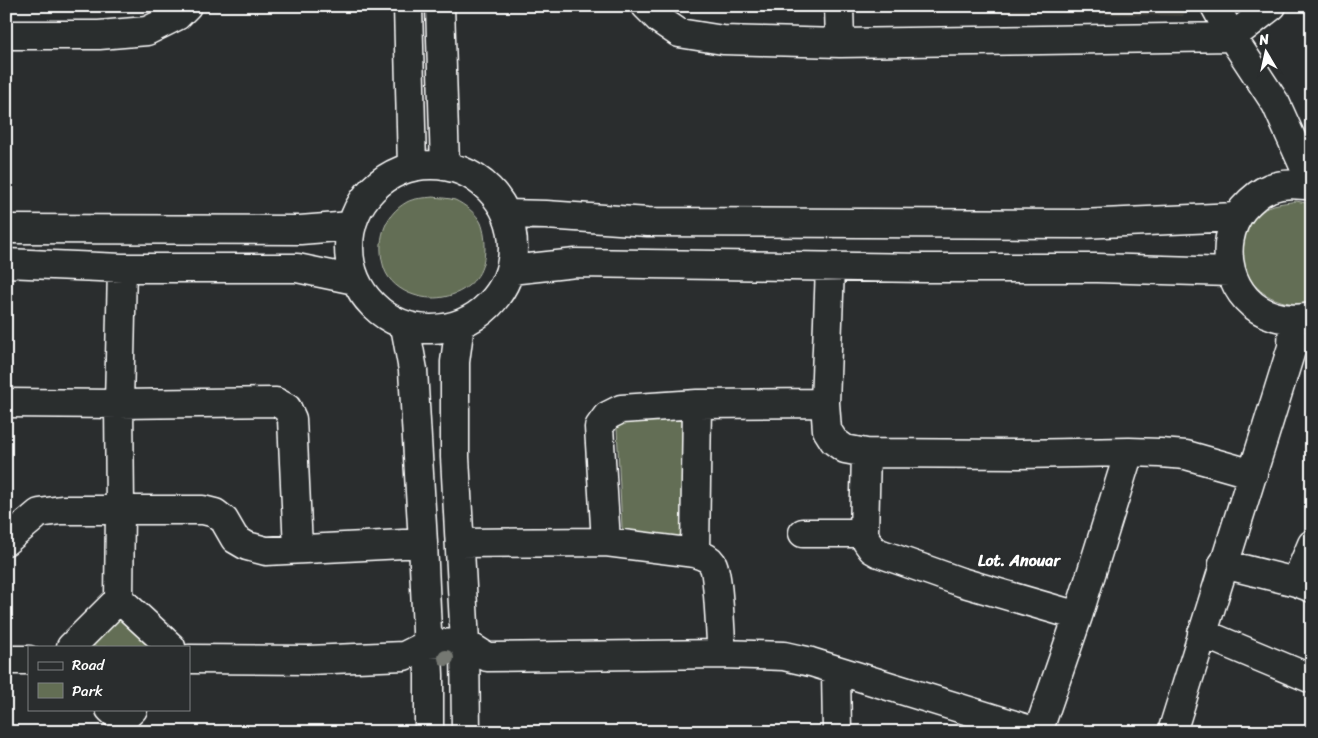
<svg xmlns="http://www.w3.org/2000/svg" width="1318" height="738" font-family="Sriracha,sans-serif">
  <style>
    .built { fill: #3e3d39 }
    .green { fill: #636e54; stroke: #b1b6aa }
    .lines { fill: none; stroke-linecap: round; stroke-linejoin: round }
    .minor-casing { stroke: #fff; stroke-width: 31 }
    .minor { stroke: #2a2d2e; stroke-width: 28 }
    .tree { fill: #747872 }
    .labels { text-anchor: middle; dominant-baseline: central; stroke-width: 4.5; stroke-linejoin: round; paint-order: stroke }
    .quarter-label { font-size: 16px; font-weight: bold; fill: #fff; stroke: #2a2d2e }
  </style>
  <rect width="100%" height="100%" fill="#2a2d2e"/>
  <filter id="ink" filterUnits="userSpaceOnUse"><feTurbulence type="fractalNoise" baseFrequency=".02" numOctaves="2"/><feDisplacementMap in="SourceGraphic" scale="10" xChannelSelector="R" yChannelSelector="G"/><feConvolveMatrix kernelMatrix="1 2 1 2 8 2 1 2 1" color-interpolation-filters="sRGB"/></filter>
  <g filter="url(#ink)">
    <path class="built" d="M 871,6 L 1188,6 L 1183,16 L 871,9 Z"/>
    <path class="green" d="M 433,197 C 440,198 449,198 455,200 C 464,204 477,214 481,223 C 487,238 487,265 476,278 C 461,297 435,302 414,295 C 401,291 388,281 384,268 C 376,243 383,215 407,202 C 414,198 425,198 433,197 Z
      M 1296,201 L 1312,204 L 1312,301 C 1301,305 1288,304 1278,300 C 1235,287 1230,228 1269,207 C 1276,203 1288,203 1296,201 Z
      M 677,417 L 685,419 L 684,538 L 625,534 L 622,527 L 617,429 L 619,422 Z
      M 120,611 L 158,647 L 82,647 Z"/>
    <g class="lines">
      <g class="minor-casing">
        <path id="minor" d="M 408,6 L 412,167
          M 440,6 L 445,166
          M 646,6 L 660,20 L 679,33 L 723,40 L 840,43 L 1232,37 L 1272,6
          M 839,6 L 840,43
          M 1215,6 L 1232,37 L 1276,104 L 1312,184
          M 6,35 L 99,35 L 147,31 L 177,16 L 187,6
          M349 247a82 82 0 1 1 164 0a82 82 0 1 1-164 0Z
          M 1312,186 C 1297,184 1284,183 1270,188 C 1260,192 1250,201 1243,209 C 1215,244 1229,303 1274,316 C 1287,320 1298,319 1312,317
          M 507,214 L 546,215 L 648,222 L 1081,224 L 1236,217
          M 6,229 L 300,230 L 351,226
          M 6,263 L 122,268 L 297,268 L 355,280
          M 830,267 L 825,403 L 827,430 L 834,441 L 845,449 L 866,453 L 1019,454 L 1129,452 L 1160,453 L 1186,455 L 1253,474
          M 510,270 L 576,263 L 925,268 L 1097,268 L 1230,272
          M 460,324 L 455,362 L 455,457 L 465,643 L 466,732
          M 405,326 L 413,370 L 423,543 L 429,675 L 429,732
          M 6,403 L 119,404 L 276,402 L 287,408 L 292,419 L 298,548
          M 866,453 L 864,533 L 867,542 L 872,549 L 879,553 L 961,582 L 1078,616
          M 803,533 L 864,533
          M 6,541 L 39,513 L 61,510 L 203,510 L 215,513 L 224,520 L 235,539 L 247,546 L 266,551 L 423,543
          M 606,542 L 599,427 L 607,416 L 621,409 L 697,404 L 825,403
          M 460,543 L 606,542 L 695,553 C 702,556 708,557 712,563 C 719,573 720,638 722,654
          M 695,553 L 697,404
          M 1223,564 L 1296,582 L 1312,588
          M 1296,582 L 1312,544
          M 119,599 L 171,647
          M 1202,633 L 1312,679
          M 71,647 L 119,599 L 120,509 L 119,404 L 122,268
          M 189,659 L 308,660 L 404,656 L 428,644 L 465,643 L 487,657 L 722,654 L 784,656 L 811,662 L 1037,732
          M 6,660 L 29,660
          M 836,671 L 837,732
          M 110,709 L 122,720 L 133,709
          M 1038,732 L 1078,616 L 1129,452
          M 1172,732 L 1292,347 L 1293,320"/>
      </g>
      <use href="#minor" class="minor"/>
    </g>
    <circle class="tree" cx="446" cy="658" r="8"/>
  </g>
  <g class="labels">
    <g class="quarter-label">
      <text x="1019" y="560">Lot. Anouar</text>
    </g>
  </g>
  <rect width="1318" height="738" fill="none" stroke="#2a2d2e" stroke-width="25"/>
  <rect x="12" y="12" width="1293" height="713" fill="none" stroke="#fff" stroke-width="2" filter="url(#ink)"/>
  <rect x="28" y="646" width="162" height="65" fill="#2a2d2e" stroke="#7f8182"/>
  <rect x="38" y="662" width="25" height="8" fill="#2a2d2e" stroke="#7f8182"/>
  <text x="72" y="670" font-size="15" fill="#ffffff">Road</text>
  <rect x="38" y="683" width="25" height="15" fill="#636e54" stroke="#7f8182"/>
  <text x="72" y="696" font-size="15" fill="#ffffff">Park</text>
  <g transform="translate(1266 52) rotate(351)" stroke="#2a2d2e" stroke-width="4" paint-order="stroke">
  <path d="M0-4L9 19L0 12L-9 19Z" fill="#ffffff"/>
  <text y="-8" font-size="14" font-weight="bold" text-anchor="middle" fill="#ffffff">N</text>
  </g>
</svg>
